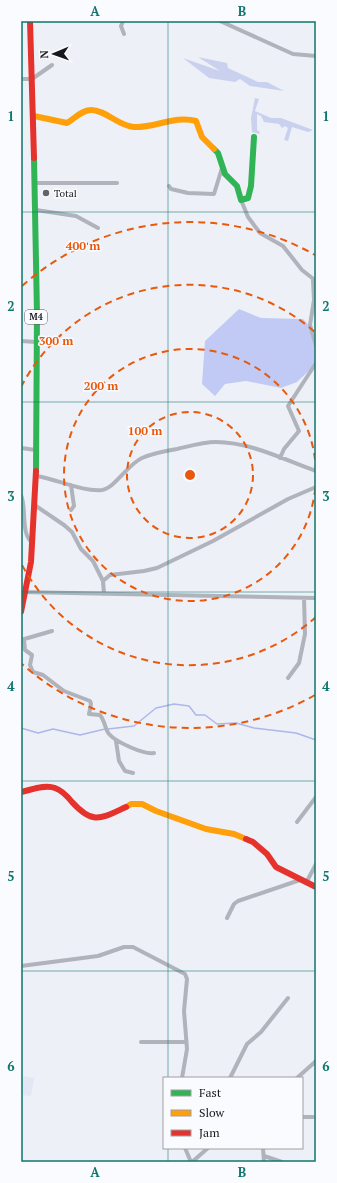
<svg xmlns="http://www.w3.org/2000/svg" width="337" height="1183" font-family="'PT Serif',serif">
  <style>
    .built { fill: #e2e6f5 }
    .green { fill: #cad1ef }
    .forest { fill: #c1caf4 }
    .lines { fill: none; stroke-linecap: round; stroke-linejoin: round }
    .stream { stroke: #acb7ea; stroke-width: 1.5 }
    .street { stroke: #b0b2bc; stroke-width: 4 }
    .fast { stroke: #30b455; stroke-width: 6 }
    .slow { stroke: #ff9f0a; stroke-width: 6 }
    .jam { stroke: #e5322d; stroke-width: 6 }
    .grid { fill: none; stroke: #0f766e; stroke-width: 1; stroke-opacity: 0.55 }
    .ring { fill: none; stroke: #e8590c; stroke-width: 2; stroke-dasharray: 7 5 }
    .poi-dot { fill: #626469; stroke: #fafbfe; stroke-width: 1.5 }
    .labels { text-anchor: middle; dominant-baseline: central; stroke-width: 3; stroke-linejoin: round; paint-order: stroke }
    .shield { fill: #fafbfe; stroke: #5b5c60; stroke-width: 1 }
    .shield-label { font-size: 9px; font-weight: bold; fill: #17181d }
    .poi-label { font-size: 10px; fill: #17181d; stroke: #fafbfe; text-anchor: start }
    .centre { fill: #e8590c; stroke: #fafbfe; stroke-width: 2 }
    .ring-label { font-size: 12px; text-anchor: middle; font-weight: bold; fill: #e8590c; stroke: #fafbfe; stroke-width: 3; stroke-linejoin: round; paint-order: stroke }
    .neatline { fill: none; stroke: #0f766e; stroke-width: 1.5 }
    .grid-label { font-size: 13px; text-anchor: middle; font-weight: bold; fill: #0f766e }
  </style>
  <rect width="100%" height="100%" fill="#eef0f7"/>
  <path class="built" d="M 22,1076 L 34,1078 L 31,1096 L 21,1095 Z"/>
  <path class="green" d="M 198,57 L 227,63 L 228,68 L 258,82 L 267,82 L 284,91 L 250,86 L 240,79 L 235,82 L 209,78 L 183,58 L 220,71 Z
    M 255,98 L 259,99 L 255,111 L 271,118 L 281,118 L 313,130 L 308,132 L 292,127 L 288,141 L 284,140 L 288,128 L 285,126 L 282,128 L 279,124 L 264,122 L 261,116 L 257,114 L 257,130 L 260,132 L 259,134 L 252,132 L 251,118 Z"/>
  <path class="forest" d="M 239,309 L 261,318 L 303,319 C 316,330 316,350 315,365 L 297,382 L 281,388 L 246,381 L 225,384 L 215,396 L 202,384 L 205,341 Z"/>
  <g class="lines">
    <path class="stream" d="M 21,728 L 38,733 L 53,729 L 80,735 L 105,729
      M 108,729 L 134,726 L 156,708 L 174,704 L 189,706 L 196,715 L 205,715 L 217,724 L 236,723 L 254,728 L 296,733 L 316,740"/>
    <path class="street" d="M 123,21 L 121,26 L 124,34
      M 220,21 L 293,54 L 316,56
      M 21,79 L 32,79 L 52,65
      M 36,183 L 117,183
      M 169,186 L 171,189 L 188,193 L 214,194 L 222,168
      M 241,200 L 248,217 L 260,233 L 283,246 L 302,270 L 316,281
      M 36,210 L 76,216 L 98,228
      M 313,280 L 314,300 L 310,325 L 316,346
      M 21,341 L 36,342
      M 21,448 L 36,450
      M 280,458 L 284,449 L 299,431 L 288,406 L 316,363
      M 36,476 C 57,479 82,492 102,490 C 115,488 128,464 142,458 C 153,453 165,451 177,449 C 190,446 203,442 216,442 C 250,442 285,460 316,471
      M 21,495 C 27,509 20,535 33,543
      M 36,506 L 64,525 L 72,532 L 81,549 L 93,561 L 103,581 L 104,594
      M 71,510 L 74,506 L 71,485
      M 103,581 L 110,575 L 144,571 L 157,568 L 213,541 L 288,499 L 316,487
      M 21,592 L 316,598
      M 21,640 L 52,631
      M 24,640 L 25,650 L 32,655 L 30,665 L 33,672 L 43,675 L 64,691 L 90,701 L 91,704 L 89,714 L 100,715 C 105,721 105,729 109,734 C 116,742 144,755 154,753
      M 288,678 L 299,663 L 305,634 L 304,598
      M 116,741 L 119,761 L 125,771 L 133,773
      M 297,822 L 316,797
      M 306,883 L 316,864
      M 227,918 L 234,904 L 238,901 L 300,880
      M 21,966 L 98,956 L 124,947 L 133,947 L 185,974 L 187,979 L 184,1011 L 187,1049 L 182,1078
      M 141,1042 L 186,1042
      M 230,1078 L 247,1044 L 261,1032 L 288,998
      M 297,1078 L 316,1061
      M 302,1117 L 313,1117
      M 185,1148 L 191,1162
      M 263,1148 L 264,1162
      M 264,1156 L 282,1162
      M 192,1162 L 208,1148"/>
    <path class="fast" d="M 214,149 L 218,153 L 225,174 L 237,186 L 241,200 L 248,198 L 251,186 L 254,137
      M 34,158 L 37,314 L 36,471"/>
    <path class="slow" d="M 34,116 L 67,123 C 75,118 82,110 91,110 C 106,110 118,126 134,127 C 155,128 175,115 196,121 L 202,137 L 214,149
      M 126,807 L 131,804 L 142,804 L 156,811 L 206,829 L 234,834 L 246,839"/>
    <path class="jam" d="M 30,21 L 34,158
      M 21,612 L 31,562 L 36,471
      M 21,792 C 31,790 45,784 55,788 C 61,790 68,797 72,802 C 93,825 100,819 126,807
      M 246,839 L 253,842 L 267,854 L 276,867 L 316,887"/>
  </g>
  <path class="grid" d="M 168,21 L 168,1078M 21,212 L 316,212M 21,402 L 316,402M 21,592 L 316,592M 21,781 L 316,781M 21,971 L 316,971M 168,1148 L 168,1162"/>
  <g class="ring">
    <circle cx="190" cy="475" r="63"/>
    <path d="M316 476A126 126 0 1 1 316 474"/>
    <path d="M316 617A190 190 0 0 1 21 563M21 387A190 190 0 0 1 316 333"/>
    <path d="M315 695A253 253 0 0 1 22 664M22 286A253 253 0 0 1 315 255"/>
  </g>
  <circle class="poi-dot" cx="46" cy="193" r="4"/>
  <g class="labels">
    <rect class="shield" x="25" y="310" width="22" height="14" rx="3"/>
    <g class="shield-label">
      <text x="36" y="317">M4</text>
    </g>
    <g class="poi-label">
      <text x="54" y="193">Total</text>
    </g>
  </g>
  <circle cx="190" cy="475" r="6" class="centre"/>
  <g class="ring-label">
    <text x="83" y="250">400 m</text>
    <text x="56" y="345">300 m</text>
    <text x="101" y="390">200 m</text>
    <text x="145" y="435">100 m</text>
  </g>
  <rect width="337" height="1183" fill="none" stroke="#fafbfe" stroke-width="44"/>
  <rect x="163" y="1077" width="140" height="72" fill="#fafbfe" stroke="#9fa0a4"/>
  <rect x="171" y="1090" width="20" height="6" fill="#30b455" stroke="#9fa0a4"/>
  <text x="199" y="1097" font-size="12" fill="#17181d">Fast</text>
  <rect x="171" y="1110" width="20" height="6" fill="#ff9f0a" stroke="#9fa0a4"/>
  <text x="199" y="1117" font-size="12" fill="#17181d">Slow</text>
  <rect x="171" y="1130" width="20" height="6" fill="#e5322d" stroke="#9fa0a4"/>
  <text x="199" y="1137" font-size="12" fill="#17181d">Jam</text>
  <g transform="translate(54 54) rotate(268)" stroke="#fafbfe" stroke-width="3" paint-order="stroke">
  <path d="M0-3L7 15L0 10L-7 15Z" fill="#17181d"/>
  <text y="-6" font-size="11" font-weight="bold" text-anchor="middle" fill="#17181d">N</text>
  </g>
  <rect x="22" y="22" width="293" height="1139" class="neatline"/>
  <g class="grid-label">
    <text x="95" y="16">A</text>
    <text x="242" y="16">B</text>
    <text x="11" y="121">1</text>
    <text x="326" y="121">1</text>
    <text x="11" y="311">2</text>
    <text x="326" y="311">2</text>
    <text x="11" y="501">3</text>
    <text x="326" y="501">3</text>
    <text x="11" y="691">4</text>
    <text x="326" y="691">4</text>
    <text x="11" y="881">5</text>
    <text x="326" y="881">5</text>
    <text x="11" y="1071">6</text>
    <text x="326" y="1071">6</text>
    <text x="95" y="1177">A</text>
    <text x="242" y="1177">B</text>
  </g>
</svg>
